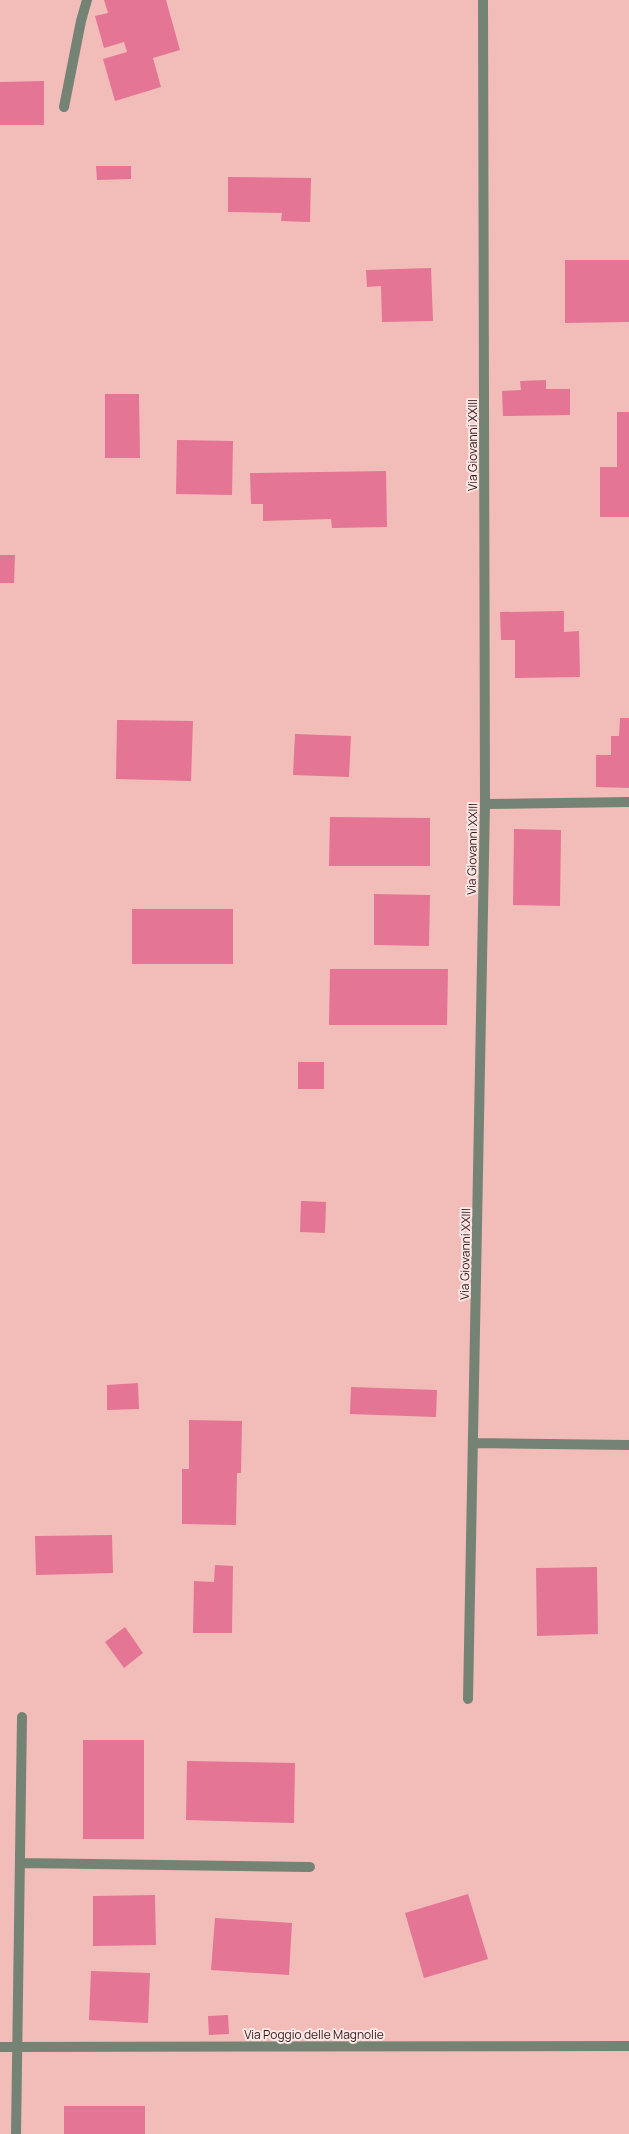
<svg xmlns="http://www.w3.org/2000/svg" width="629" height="2134" font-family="Manrope,sans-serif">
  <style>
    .building { fill: #e47594 }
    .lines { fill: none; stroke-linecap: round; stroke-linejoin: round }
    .lane { stroke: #758374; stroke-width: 10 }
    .street { stroke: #758374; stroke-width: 10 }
    .labels { text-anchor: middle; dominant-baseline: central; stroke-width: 4; stroke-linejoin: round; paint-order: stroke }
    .street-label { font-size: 12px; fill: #2f1c1b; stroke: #fde7e5 }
  </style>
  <rect width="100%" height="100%" fill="#f2bdb9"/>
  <path class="building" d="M 104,0 L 166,0 L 180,50 L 153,58 L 161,87 L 115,101 L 103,59 L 127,52 L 124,42 L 104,48 L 95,16 L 108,13 Z
    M 44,81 L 44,125 L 0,125 L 0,82 Z
    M 96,166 L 131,166 L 131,179 L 97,180 Z
    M 228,177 L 311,178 L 310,222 L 281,221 L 282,213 L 228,212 Z
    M 565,260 L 629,260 L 629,322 L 565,323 Z
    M 431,268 L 433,321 L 382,322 L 381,286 L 367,287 L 366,270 Z
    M 546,380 L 546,389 L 570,389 L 570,415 L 503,416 L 502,391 L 521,390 L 520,381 Z
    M 105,394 L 139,394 L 140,458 L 105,458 Z
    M 617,412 L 629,412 L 629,517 L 600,517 L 600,467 L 617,467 Z
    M 177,440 L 233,441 L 232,495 L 176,494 Z
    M 386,471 L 387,527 L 332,528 L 331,519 L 263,521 L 263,504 L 251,504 L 250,473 Z
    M 0,555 L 15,555 L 14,583 L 0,583 Z
    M 564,611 L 564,632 L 579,631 L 580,677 L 515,678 L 515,640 L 501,640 L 500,612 Z
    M 620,718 L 629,718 L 629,788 L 596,787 L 596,755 L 611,755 L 611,736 L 619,736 Z
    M 117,720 L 193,721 L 191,781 L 116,779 Z
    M 295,734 L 351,736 L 349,777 L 293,775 Z
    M 330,817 L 430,818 L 430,866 L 329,866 Z
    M 514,829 L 561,830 L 560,906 L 513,905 Z
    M 374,894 L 430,895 L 429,946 L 374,945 Z
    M 132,909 L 233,909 L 233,964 L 132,964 Z
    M 330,969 L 448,969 L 447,1025 L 329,1025 Z
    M 298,1062 L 324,1062 L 324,1089 L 298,1089 Z
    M 301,1201 L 326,1202 L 325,1233 L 300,1232 Z
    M 138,1383 L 139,1409 L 107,1410 L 107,1385 Z
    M 351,1387 L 437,1390 L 436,1417 L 350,1414 Z
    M 189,1420 L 242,1421 L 241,1473 L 237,1473 L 236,1525 L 182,1524 L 182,1469 L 189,1469 Z
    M 112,1535 L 113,1573 L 36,1575 L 35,1536 Z
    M 215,1565 L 233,1566 L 232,1633 L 193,1633 L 194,1581 L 214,1582 Z
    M 597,1567 L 598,1634 L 537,1636 L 536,1568 Z
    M 125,1627 L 143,1653 L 124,1668 L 105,1642 Z
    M 83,1740 L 144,1740 L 144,1839 L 83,1839 Z
    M 187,1761 L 295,1763 L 294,1823 L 186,1820 Z
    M 468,1894 L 488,1959 L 424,1978 L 405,1913 Z
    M 155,1895 L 156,1945 L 93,1946 L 93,1896 Z
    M 215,1918 L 292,1923 L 289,1975 L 211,1970 Z
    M 91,1971 L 150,1973 L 148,2023 L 89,2020 Z
    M 228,2015 L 229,2034 L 209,2035 L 208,2016 Z
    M 64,2106 L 145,2106 L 145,2134 L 64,2134 Z"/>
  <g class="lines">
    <path class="lane" d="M 485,804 L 629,802"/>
    <path class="street" d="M 64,107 L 81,21 L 87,0
      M 474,1443 L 629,1445
      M 468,1699 L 485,804 L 483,0
      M 20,1863 L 310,1867
      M 0,2047 L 629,2046
      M 16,2134 L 22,1717"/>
  </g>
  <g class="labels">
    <g class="street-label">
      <text transform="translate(472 445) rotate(-90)">Via Giovanni XXIII</text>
      <text transform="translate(472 849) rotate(-89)">Via Giovanni XXIII</text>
      <text transform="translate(465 1254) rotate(-89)">Via Giovanni XXIII</text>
      <text x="314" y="2034">Via Poggio delle Magnolie</text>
    </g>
  </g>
</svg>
